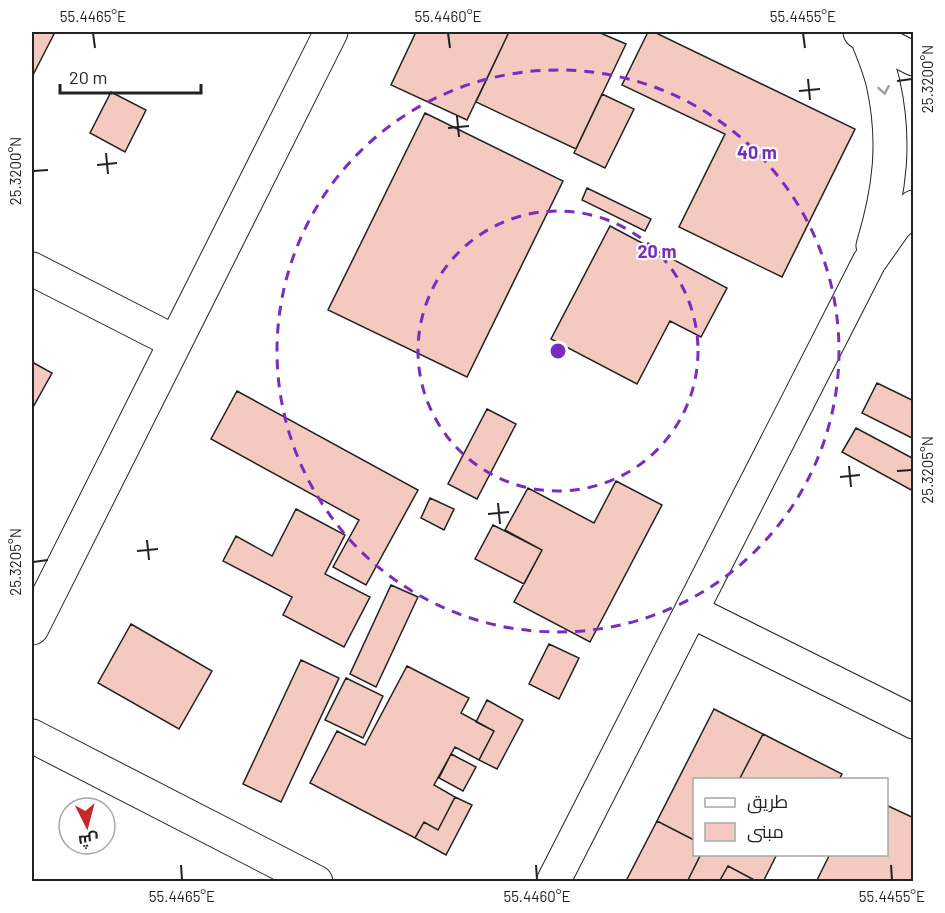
<svg xmlns="http://www.w3.org/2000/svg" width="945" height="913" font-family="Barlow,Cairo,sans-serif">
  <style>
    .building { fill: #f3c9c0; stroke: #222; stroke-width: 1.5 }
    .lines { fill: none; stroke-linecap: round; stroke-linejoin: round }
    .street-casing { stroke: #222; stroke-width: 35 }
    .primary-casing { stroke: #222; stroke-width: 35 }
    .street { stroke: #fff; stroke-width: 33 }
    .primary { stroke: #fff; stroke-width: 33 }
    .oneway { stroke: #9c9c9c }
    .ticks { fill: none; stroke: #222; stroke-width: 2 }
    .ring { fill: none; stroke: #7b2cbf; stroke-width: 3; stroke-dasharray: 10 8 }
    .centre { fill: #7b2cbf; stroke: #fff; stroke-width: 3 }
    .ring-label { font-size: 18px; text-anchor: middle; font-weight: bold; fill: #7b2cbf; stroke: #fff; stroke-width: 4.5; stroke-linejoin: round; paint-order: stroke }
    .neatline { fill: none; stroke: #222; stroke-width: 2 }
    .ticks-label { font-size: 15px; text-anchor: middle; fill: #222 }
  </style>
  <rect width="100%" height="100%" fill="#fff"/>
  <path class="building" d="M 32,32 L 55,32 L 32,77 Z
    M 416,32 L 509,32 L 467,120 L 391,85 Z
    M 509,32 L 598,32 L 626,44 L 576,149 L 476,102 Z
    M 648,32 L 654,32 L 855,129 L 782,277 L 679,227 L 725,134 L 622,85 Z
    M 111,92 L 146,110 L 125,152 L 90,133 Z
    M 602,94 L 634,109 L 605,168 L 574,153 Z
    M 425,113 L 563,181 L 467,377 L 328,310 Z
    M 587,188 L 651,219 L 645,231 L 582,200 Z
    M 610,226 L 727,288 L 701,337 L 670,321 L 637,384 L 551,339 Z
    M 32,362 L 52,373 L 32,409 Z
    M 877,383 L 914,401 L 914,439 L 862,413 Z
    M 237,391 L 418,490 L 366,585 L 333,567 L 359,520 L 211,439 Z
    M 487,409 L 516,424 L 477,499 L 448,484 Z
    M 856,428 L 914,459 L 913,491 L 842,452 Z
    M 616,481 L 662,505 L 590,642 L 514,602 L 542,550 L 505,530 L 528,488 L 594,523 Z
    M 430,498 L 454,509 L 444,530 L 421,518 Z
    M 296,509 L 345,535 L 325,574 L 370,597 L 344,647 L 283,615 L 292,597 L 223,561 L 236,536 L 272,556 Z
    M 493,525 L 542,550 L 524,584 L 475,559 Z
    M 391,585 L 418,597 L 376,687 L 350,674 Z
    M 131,624 L 212,671 L 179,729 L 98,683 Z
    M 549,644 L 579,658 L 559,699 L 529,684 Z
    M 301,660 L 339,678 L 281,802 L 243,784 Z
    M 407,666 L 469,698 L 461,713 L 494,731 L 479,760 L 455,747 L 434,785 L 455,797 L 438,830 L 424,822 L 415,838 L 310,783 L 337,731 L 365,745 Z
    M 346,678 L 383,696 L 363,738 L 325,720 Z
    M 487,700 L 523,720 L 497,769 L 479,760 L 494,731 L 476,722 Z
    M 714,709 L 763,734 L 739,780 L 694,780 L 694,840 L 657,821 Z
    M 763,734 L 842,774 L 839,780 L 739,780 Z
    M 451,754 L 476,767 L 463,791 L 439,778 Z
    M 455,797 L 472,805 L 446,855 L 415,838 L 424,822 L 438,830 Z
    M 886,805 L 914,818 L 914,882 L 816,882 L 830,854 L 886,854 Z
    M 657,821 L 694,840 L 694,854 L 701,854 L 687,882 L 631,882 L 627,879 Z
    M 701,854 L 777,854 L 763,882 L 758,882 L 728,866 L 719,882 L 687,882 Z
    M 728,866 L 758,882 L 719,882 Z"/>
  <g class="lines">
    <g class="street-casing">
      <path id="street" d="M 866,35 C 872,50 879,66 883,83 C 896,141 890,190 873,246
        M 32,269 L 175,342
        M 691,611 L 914,722
        M 32,628 L 331,32
        M 32,736 L 316,882
        M 553,882 L 869,262 L 895,225 L 914,207"/>
    </g>
    <g class="primary-casing">
      <path id="primary" d="M 860,32 L 914,59"/>
    </g>
    <use href="#street" class="street"/>
    <use href="#primary" class="primary"/>
  </g>
  <defs><path id="oneway-chevron" d="M-2-3.5L2.5 0L-2 3.5" fill="none" stroke-width="1.6" stroke-linecap="round" stroke-linejoin="round" transform="scale(1.5)"/></defs>
  <use class="oneway" href="#oneway-chevron" transform="translate(884 90) rotate(80)"/>
  <path class="ticks" d="M 93,33 L 95,48M 448,33 L 450,48M 803,33 L 805,48M 808,79 L 810,100M 897,81 L 912,79M 799,91 L 820,89M 457,116 L 459,137M 448,128 L 469,126M 106,153 L 108,174M 97,165 L 117,163M 33,171 L 48,170M 849,466 L 851,487M 897,471 L 912,470M 840,477 L 860,475M 498,503 L 500,524M 488,514 L 509,512M 147,540 L 149,560M 137,551 L 158,549M 33,562 L 48,560M 181,865 L 182,880M 536,865 L 537,880M 891,865 L 892,880"/>
  <g class="ring">
    <circle cx="558" cy="351" r="140"/>
    <circle cx="558" cy="351" r="281"/>
  </g>
  <circle cx="558" cy="351" r="9" class="centre"/>
  <g class="ring-label">
    <text x="757" y="159">40 m</text>
    <text x="657" y="258">20 m</text>
  </g>
  <rect width="945" height="913" fill="none" stroke="#ffffff" stroke-width="66"/>
  <rect x="693" y="778" width="195" height="78" fill="#ffffff" stroke="#a7a7a7" stroke-width="1.5"/>
  <rect x="705" y="798" width="30" height="9" fill="#ffffff" stroke="#a7a7a7" stroke-width="1.5"/>
  <text x="747" y="808" font-size="18" fill="#222222">طريق</text>
  <rect x="705" y="823" width="30" height="18" fill="#f3c9c0" stroke="#a7a7a7" stroke-width="1.5"/>
  <text x="747" y="838" font-size="18" fill="#222222">مبنى</text>
  <g transform="translate(87 826) rotate(174)"><circle r="28" fill="#ffffff" stroke="#a7a7a7" stroke-width="1.5"/>
  <path d="M0-4.5L10 22L0 15L-10 22Z" fill="#c62828"/>
  <text y="-9" font-size="16" font-weight="bold" text-anchor="middle" fill="#222222">ش</text>
  </g>
  <path d="M60 84v9h141v-9" fill="none" stroke="#222222" stroke-width="3"/>
  <text x="69" y="84" font-size="18" fill="#222222" stroke="#ffffff" stroke-width="4.5" paint-order="stroke">20 m</text>
  <rect x="33" y="33" width="879" height="847" class="neatline"/>
  <g class="ticks-label">
    <text x="93" y="22">55.4465°E</text>
    <text x="448" y="22">55.4460°E</text>
    <text x="803" y="22">55.4455°E</text>
    <text transform="translate(928 79) rotate(-90)" y="5">25.3200°N</text>
    <text transform="translate(16 171) rotate(-90)" y="5">25.3200°N</text>
    <text transform="translate(928 470) rotate(-90)" y="5">25.3205°N</text>
    <text transform="translate(16 562) rotate(-90)" y="5">25.3205°N</text>
    <text x="182" y="902">55.4465°E</text>
    <text x="537" y="902">55.4460°E</text>
    <text x="892" y="902">55.4455°E</text>
  </g>
</svg>
